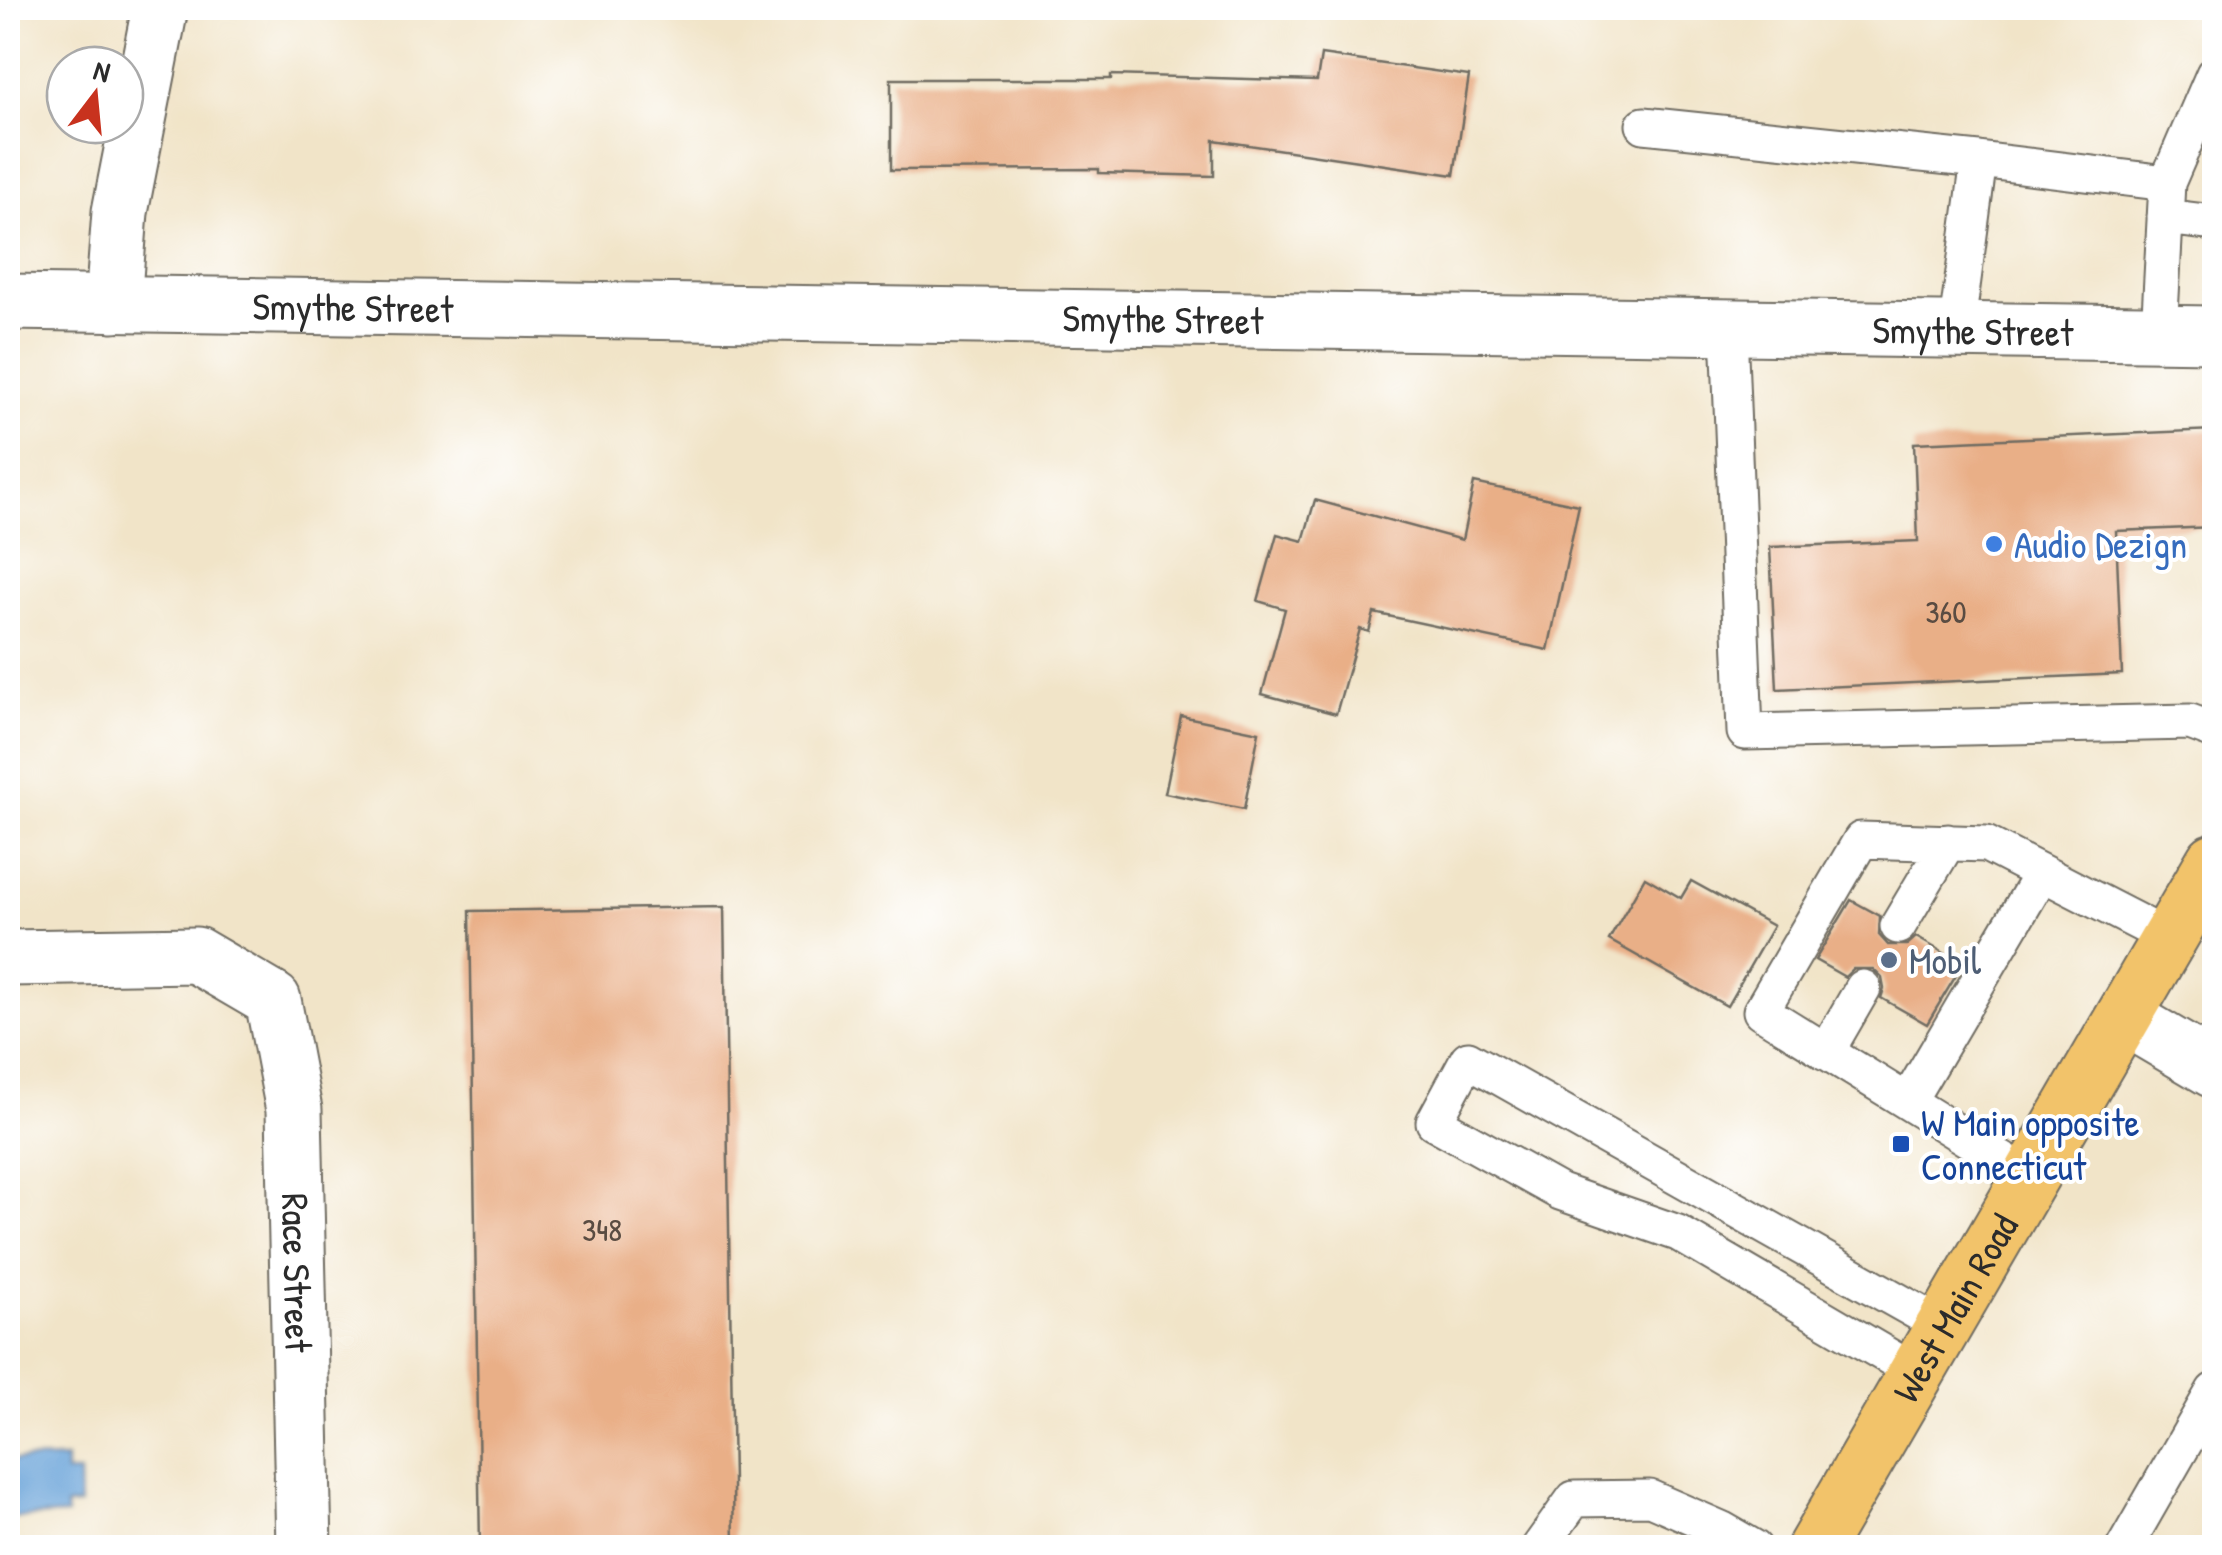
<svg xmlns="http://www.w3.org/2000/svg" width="2222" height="1555" font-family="'Patrick Hand',sans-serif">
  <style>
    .water { fill: #67a2d8; stroke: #496682; stroke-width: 2.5 }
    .building { fill: #e9af87 }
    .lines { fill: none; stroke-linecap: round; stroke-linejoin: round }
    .lane-casing { stroke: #706c62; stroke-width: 39 }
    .street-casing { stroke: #706c62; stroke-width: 59 }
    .primary-casing { stroke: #706c62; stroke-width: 59 }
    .lane { stroke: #fff; stroke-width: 35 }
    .street { stroke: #fff; stroke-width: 55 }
    .primary { stroke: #f2c36a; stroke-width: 55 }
    .shop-dot { fill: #3f7fe0; stroke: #fff; stroke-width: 4 }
    .service-dot { fill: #5c6f8a; stroke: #fff; stroke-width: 4 }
    .transit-dot { fill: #1a4fb4; stroke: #fff; stroke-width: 4 }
    .labels { text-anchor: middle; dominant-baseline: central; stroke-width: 8; stroke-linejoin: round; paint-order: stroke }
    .number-label { font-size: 32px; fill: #5a4c42 }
    .street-label { font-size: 38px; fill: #2b2b2b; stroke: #fff }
    .shop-label { font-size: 38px; fill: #366cbe; stroke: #fff; text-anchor: start }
    .service-label { font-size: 38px; fill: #4e5e75; stroke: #fff; text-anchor: start }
    .transit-label { font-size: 38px; fill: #164399; stroke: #fff; text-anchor: start }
  </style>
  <rect width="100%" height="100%" fill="#fff"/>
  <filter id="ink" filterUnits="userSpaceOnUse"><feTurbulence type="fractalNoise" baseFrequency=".01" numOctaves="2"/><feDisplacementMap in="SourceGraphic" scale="20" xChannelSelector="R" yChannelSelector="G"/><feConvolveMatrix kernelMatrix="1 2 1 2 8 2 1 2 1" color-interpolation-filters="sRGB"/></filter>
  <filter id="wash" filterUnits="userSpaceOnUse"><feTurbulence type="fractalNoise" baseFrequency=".0048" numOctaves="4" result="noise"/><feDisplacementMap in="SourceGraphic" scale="40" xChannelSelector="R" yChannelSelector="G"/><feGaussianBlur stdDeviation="2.25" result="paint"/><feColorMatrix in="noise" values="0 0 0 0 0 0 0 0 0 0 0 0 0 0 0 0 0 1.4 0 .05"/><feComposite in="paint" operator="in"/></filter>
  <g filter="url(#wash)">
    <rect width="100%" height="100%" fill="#f1e4c8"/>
    <path class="water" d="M 66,1459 L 66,1473 L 79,1473 L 80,1505 L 66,1506 L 67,1515 L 8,1518 L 8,1460 Z"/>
    <g id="blocks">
      <path class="building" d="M 1321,55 L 1469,76 L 1454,175 L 1214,140 L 1214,176 L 1099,173 L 1099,169 L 891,170 L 891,79 L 1111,79 L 1111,75 L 1317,81 Z
        M 2214,430 L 2214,527 L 2116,531 L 2122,674 L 1777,689 L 1770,547 L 1918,541 L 1914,443 Z
        M 1474,483 L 1579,505 L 1548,650 L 1374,613 L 1369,632 L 1360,629 L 1336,714 L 1262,694 L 1285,609 L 1258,601 L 1277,534 L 1303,541 L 1315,500 L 1462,540 Z
        M 1181,716 L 1259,732 L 1244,809 L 1165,793 Z
        M 1645,877 L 1681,898 L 1691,881 L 1773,926 L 1727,1006 L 1609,940 Z
        M 1851,900 L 1880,916 L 1879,935 L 1888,945 L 1907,945 L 1916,937 L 1963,964 L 1927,1024 L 1881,998 L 1884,989 L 1882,978 L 1873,969 L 1853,969 L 1845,977 L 1815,960 Z
        M 724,907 L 734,1548 L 480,1548 L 470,911 Z"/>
    </g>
  </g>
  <g filter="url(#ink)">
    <use href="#blocks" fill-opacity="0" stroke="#706c62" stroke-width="2.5"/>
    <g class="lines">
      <g class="lane-casing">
        <path id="lane" d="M 1644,125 L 1979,160 L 1956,332
          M 1979,160 L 2167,183
          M 2165,217 L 2214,223
          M 1729,329 L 1745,732 L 2190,722 L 2214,731
          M 2159,334 L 2167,183 L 2214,74
          M 1898,926 L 1948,842
          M 1826,1052 L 1863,988
          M 1908,1101 L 2042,873
          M 2031,1178 L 1761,1011 L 1861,840 L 1986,844 L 2169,938
          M 1917,1373 L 1678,1233 L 1560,1192 L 1434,1122 L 1468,1059 L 1944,1327
          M 1539,1548 L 1574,1499 L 1650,1498 L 1721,1529 L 1754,1548
          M 2124,1548 L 2214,1391"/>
      </g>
      <g class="street-casing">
        <g id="street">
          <path id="s1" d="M 8,302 L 2214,334"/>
          <path d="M 113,304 L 120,212 L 160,8"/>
          <path id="s2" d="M 8,958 L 196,955 L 273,1000 L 294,1110 L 304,1548"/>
          <path d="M 2124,1017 L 2214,1070"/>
        </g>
      </g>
      <g class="primary-casing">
        <g id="primary">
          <path id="s3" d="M 1815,1548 L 2214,861"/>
        </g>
      </g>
      <use href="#lane" class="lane"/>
      <use href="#street" class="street"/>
      <use href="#primary" class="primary"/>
    </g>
  </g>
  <circle class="shop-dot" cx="1994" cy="544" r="10"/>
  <circle class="service-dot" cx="1889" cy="960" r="10"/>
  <rect class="transit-dot" x="1891" y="1134" width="20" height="20" rx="5"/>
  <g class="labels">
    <g class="number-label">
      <text x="1946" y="611">360</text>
      <text x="602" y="1229">348</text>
    </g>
    <g class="street-label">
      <text stroke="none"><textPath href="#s1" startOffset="345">Smythe Street</textPath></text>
      <text stroke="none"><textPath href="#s1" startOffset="1155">Smythe Street</textPath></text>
      <text stroke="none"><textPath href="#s1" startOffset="1965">Smythe Street</textPath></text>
      <text stroke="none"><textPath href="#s2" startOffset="552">Race Street</textPath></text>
      <text stroke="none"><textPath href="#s3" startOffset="278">West Main Road</textPath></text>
    </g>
    <g class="shop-label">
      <text x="2014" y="544">Audio Dezign</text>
    </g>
    <g class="service-label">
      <text x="1909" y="960">Mobil</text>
    </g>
    <g class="transit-label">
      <text x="1921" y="1122">W Main opposite<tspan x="1921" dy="44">Connecticut</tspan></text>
    </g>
  </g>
  <rect width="2222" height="1555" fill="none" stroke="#fff" stroke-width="40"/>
  <g transform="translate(95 95) rotate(16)"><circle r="48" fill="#ffffff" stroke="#aaaaaa" stroke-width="2.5"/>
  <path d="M0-8L18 38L0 25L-18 38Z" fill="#c8321e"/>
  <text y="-15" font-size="28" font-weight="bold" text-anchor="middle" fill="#2b2b2b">N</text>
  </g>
</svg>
